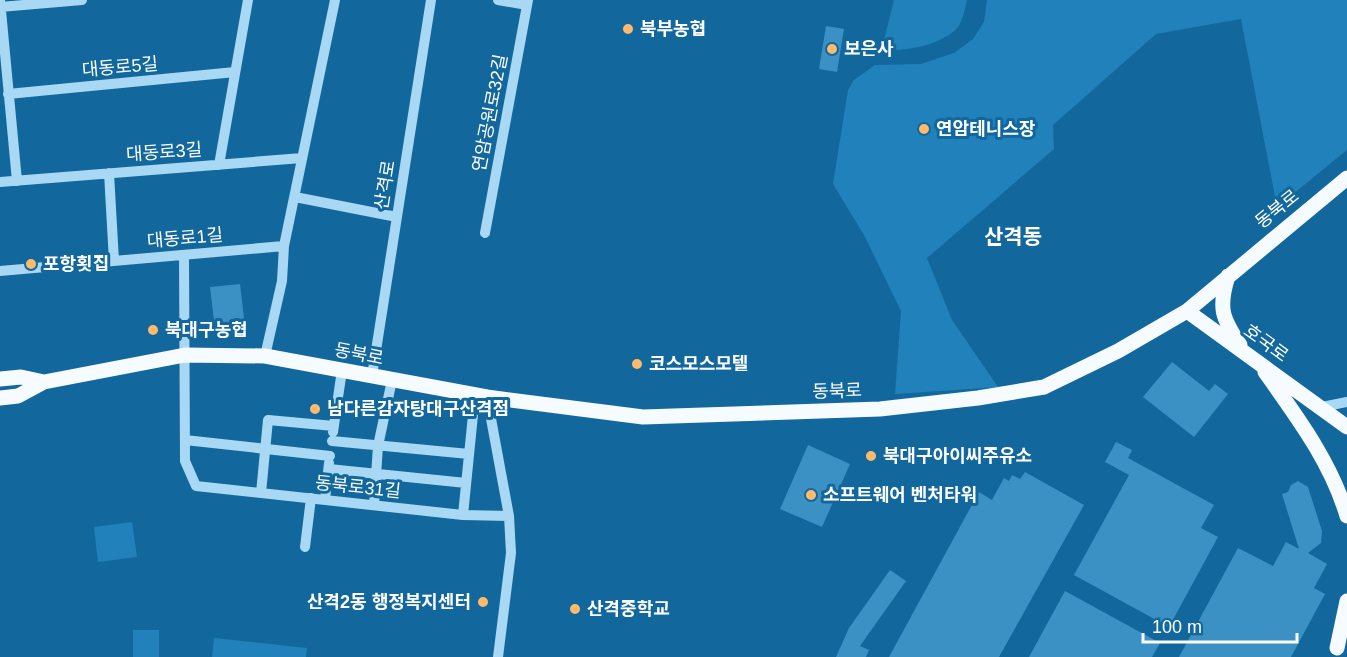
<svg xmlns="http://www.w3.org/2000/svg" width="1347" height="657" font-family="Helvetica,'Noto Sans KR',sans-serif">
  <style>
    .green { fill: #2181bb }
    .building { fill: #3b91c4 }
    .lines { fill: none; stroke-linecap: round; stroke-linejoin: round }
    .minor { stroke: #a8d8f4; stroke-width: 10 }
    .major { stroke: #f5fbff; stroke-width: 15 }
    .poi-dot { fill: #ffba6b; stroke: #12689d; stroke-width: 2 }
    .labels { text-anchor: middle; dominant-baseline: central; stroke-width: 6; stroke-linejoin: round; paint-order: stroke }
    .poi-label { font-size: 18px; font-weight: bold; fill: #fff; stroke: #12689d; text-anchor: start }
    .street-label { font-size: 18px; fill: #fff; stroke: #12689d }
    .quarter-label { font-size: 21px; font-weight: bold; fill: #fff; stroke: #12689d }
  </style>
  <rect width="100%" height="100%" fill="#12689d"/>
  <path class="green" d="M 894,0 L 967,0 C 965,8 963,20 958,27 C 944,44 902,54 882,48 Z
    M 987,0 L 1347,0 L 1347,150 L 1277,207 L 1241,19 L 1156,34 L 1053,125 L 1054,149 L 927,258 L 952,320 L 998,387 L 895,394 L 901,311 L 864,235 L 833,184 L 848,90 L 854,80 L 875,65 L 921,64 L 954,53 L 973,39 L 984,22 Z
    M 132,522 L 137,557 L 98,562 L 94,527 Z
    M 133,630 L 159,630 L 159,657 L 133,657 Z
    M 214,638 L 307,648 L 306,657 L 212,657 Z"/>
  <path class="building" d="M 826,26 L 844,29 L 837,72 L 819,69 Z
    M 240,284 L 245,326 L 215,329 L 210,287 Z
    M 1172,362 L 1209,391 L 1215,384 L 1228,394 L 1194,437 L 1143,397 Z
    M 1116,442 L 1132,450 L 1128,458 L 1214,505 L 1201,528 L 1218,537 L 1169,627 L 1074,575 L 1129,475 L 1105,462 Z
    M 808,445 L 850,464 L 822,527 L 780,509 Z
    M 1025,472 L 1084,505 L 999,657 L 889,657 L 979,492 L 992,500 L 1004,478 L 1009,481 L 1012,475 L 1020,479 Z
    M 1298,481 L 1308,487 L 1322,531 L 1321,543 L 1308,553 L 1327,564 L 1314,588 L 1325,594 L 1291,657 L 1179,657 L 1238,548 L 1273,566 L 1286,542 L 1299,549 L 1282,494 L 1288,492 L 1291,485 Z
    M 890,570 L 906,581 L 860,646 L 869,650 L 866,657 L 836,657 L 849,628 Z
    M 1065,591 L 1160,643 L 1152,657 L 1029,657 Z"/>
  <g class="lines">
    <path class="minor" d="M 0,0 L 17,181
      M 498,0 L 527,5
      M 0,7 L 82,0
      M 8,94 L 235,72
      M 219,165 L 248,0
      M 109,173 L 114,261
      M 0,182 L 302,158
      M 295,197 L 397,217
      M 485,233 L 528,0
      M 184,255 L 185,461 L 196,486 L 463,515 L 509,516
      M 0,271 L 284,246
      M 265,356 L 282,281 L 284,246 L 335,0
      M 372,376 L 431,0
      M 487,397 L 509,516 L 511,553 L 498,657
      M 1322,407 L 1347,402
      M 333,432 L 342,370
      M 185,440 L 330,456
      M 332,441 L 469,454
      M 329,469 L 466,483
      M 261,493 L 268,420 L 334,426
      M 325,500 L 329,463
      M 374,505 L 378,446 L 392,380
      M 463,515 L 475,395
      M 305,547 L 311,498"/>
    <path class="major" d="M 1228,276 C 1218,308 1222,318 1240,345
      M 1187,311 L 1347,427
      M 1265,372 C 1297,417 1331,462 1347,516
      M 0,379 L 21,377 L 44,382
      M 0,398 L 18,396 L 44,382 L 185,355 L 265,356 L 487,397 L 643,417 L 880,409 L 978,398 L 1044,387 L 1118,351 L 1187,311 L 1347,178
      M 1337,648 L 1347,601"/>
  </g>
  <g class="poi-dot">
    <circle cx="628" cy="29" r="6"/>
    <circle cx="832" cy="49" r="6"/>
    <circle cx="924" cy="129" r="6"/>
    <circle cx="31" cy="264" r="6"/>
    <circle cx="153" cy="330" r="6"/>
    <circle cx="637" cy="364" r="6"/>
    <circle cx="315" cy="409" r="6"/>
    <circle cx="871" cy="456" r="6"/>
    <circle cx="811" cy="495" r="6"/>
    <circle cx="483" cy="602" r="6"/>
    <circle cx="575" cy="609" r="6"/>
  </g>
  <g class="labels">
    <g class="poi-label">
      <text x="640" y="29">북부농협</text>
      <text x="844" y="49">보은사</text>
      <text x="936" y="129">연암테니스장</text>
      <text x="43" y="264">포항횟집</text>
      <text x="165" y="330">북대구농협</text>
      <text x="649" y="364">코스모스모텔</text>
      <text x="327" y="409">남다른감자탕대구산격점</text>
      <text x="883" y="456">북대구아이씨주유소</text>
      <text x="823" y="495">소프트웨어 벤처타워</text>
      <text x="471" y="602" text-anchor="end">산격2동 행정복지센터</text>
      <text x="587" y="609">산격중학교</text>
    </g>
    <g class="street-label">
      <text transform="translate(120 67) rotate(-5)">대동로5길</text>
      <text transform="translate(490 113) rotate(-79)">연암공원로32길</text>
      <text transform="translate(164 152) rotate(-4)">대동로3길</text>
      <text transform="translate(385 185) rotate(-81)">산격로</text>
      <text transform="translate(1277 209) rotate(-39)">동북로</text>
      <text transform="translate(185 238) rotate(-5)">대동로1길</text>
      <text transform="translate(1266 343) rotate(36)">호국로</text>
      <text transform="translate(359 354) rotate(11)">동북로</text>
      <text transform="translate(837 391) rotate(-2)">동북로</text>
      <text transform="translate(358 487) rotate(6)">동북로31길</text>
    </g>
    <g class="quarter-label">
      <text x="1013" y="236">산격동</text>
    </g>
  </g>
  <path d="M1143 633v9h154v-9" fill="none" stroke="#ffffff" stroke-width="3"/>
  <text x="1152" y="633" font-size="18" fill="#ffffff" stroke="#12689d" stroke-width="4.5" paint-order="stroke">100 m</text>
</svg>
